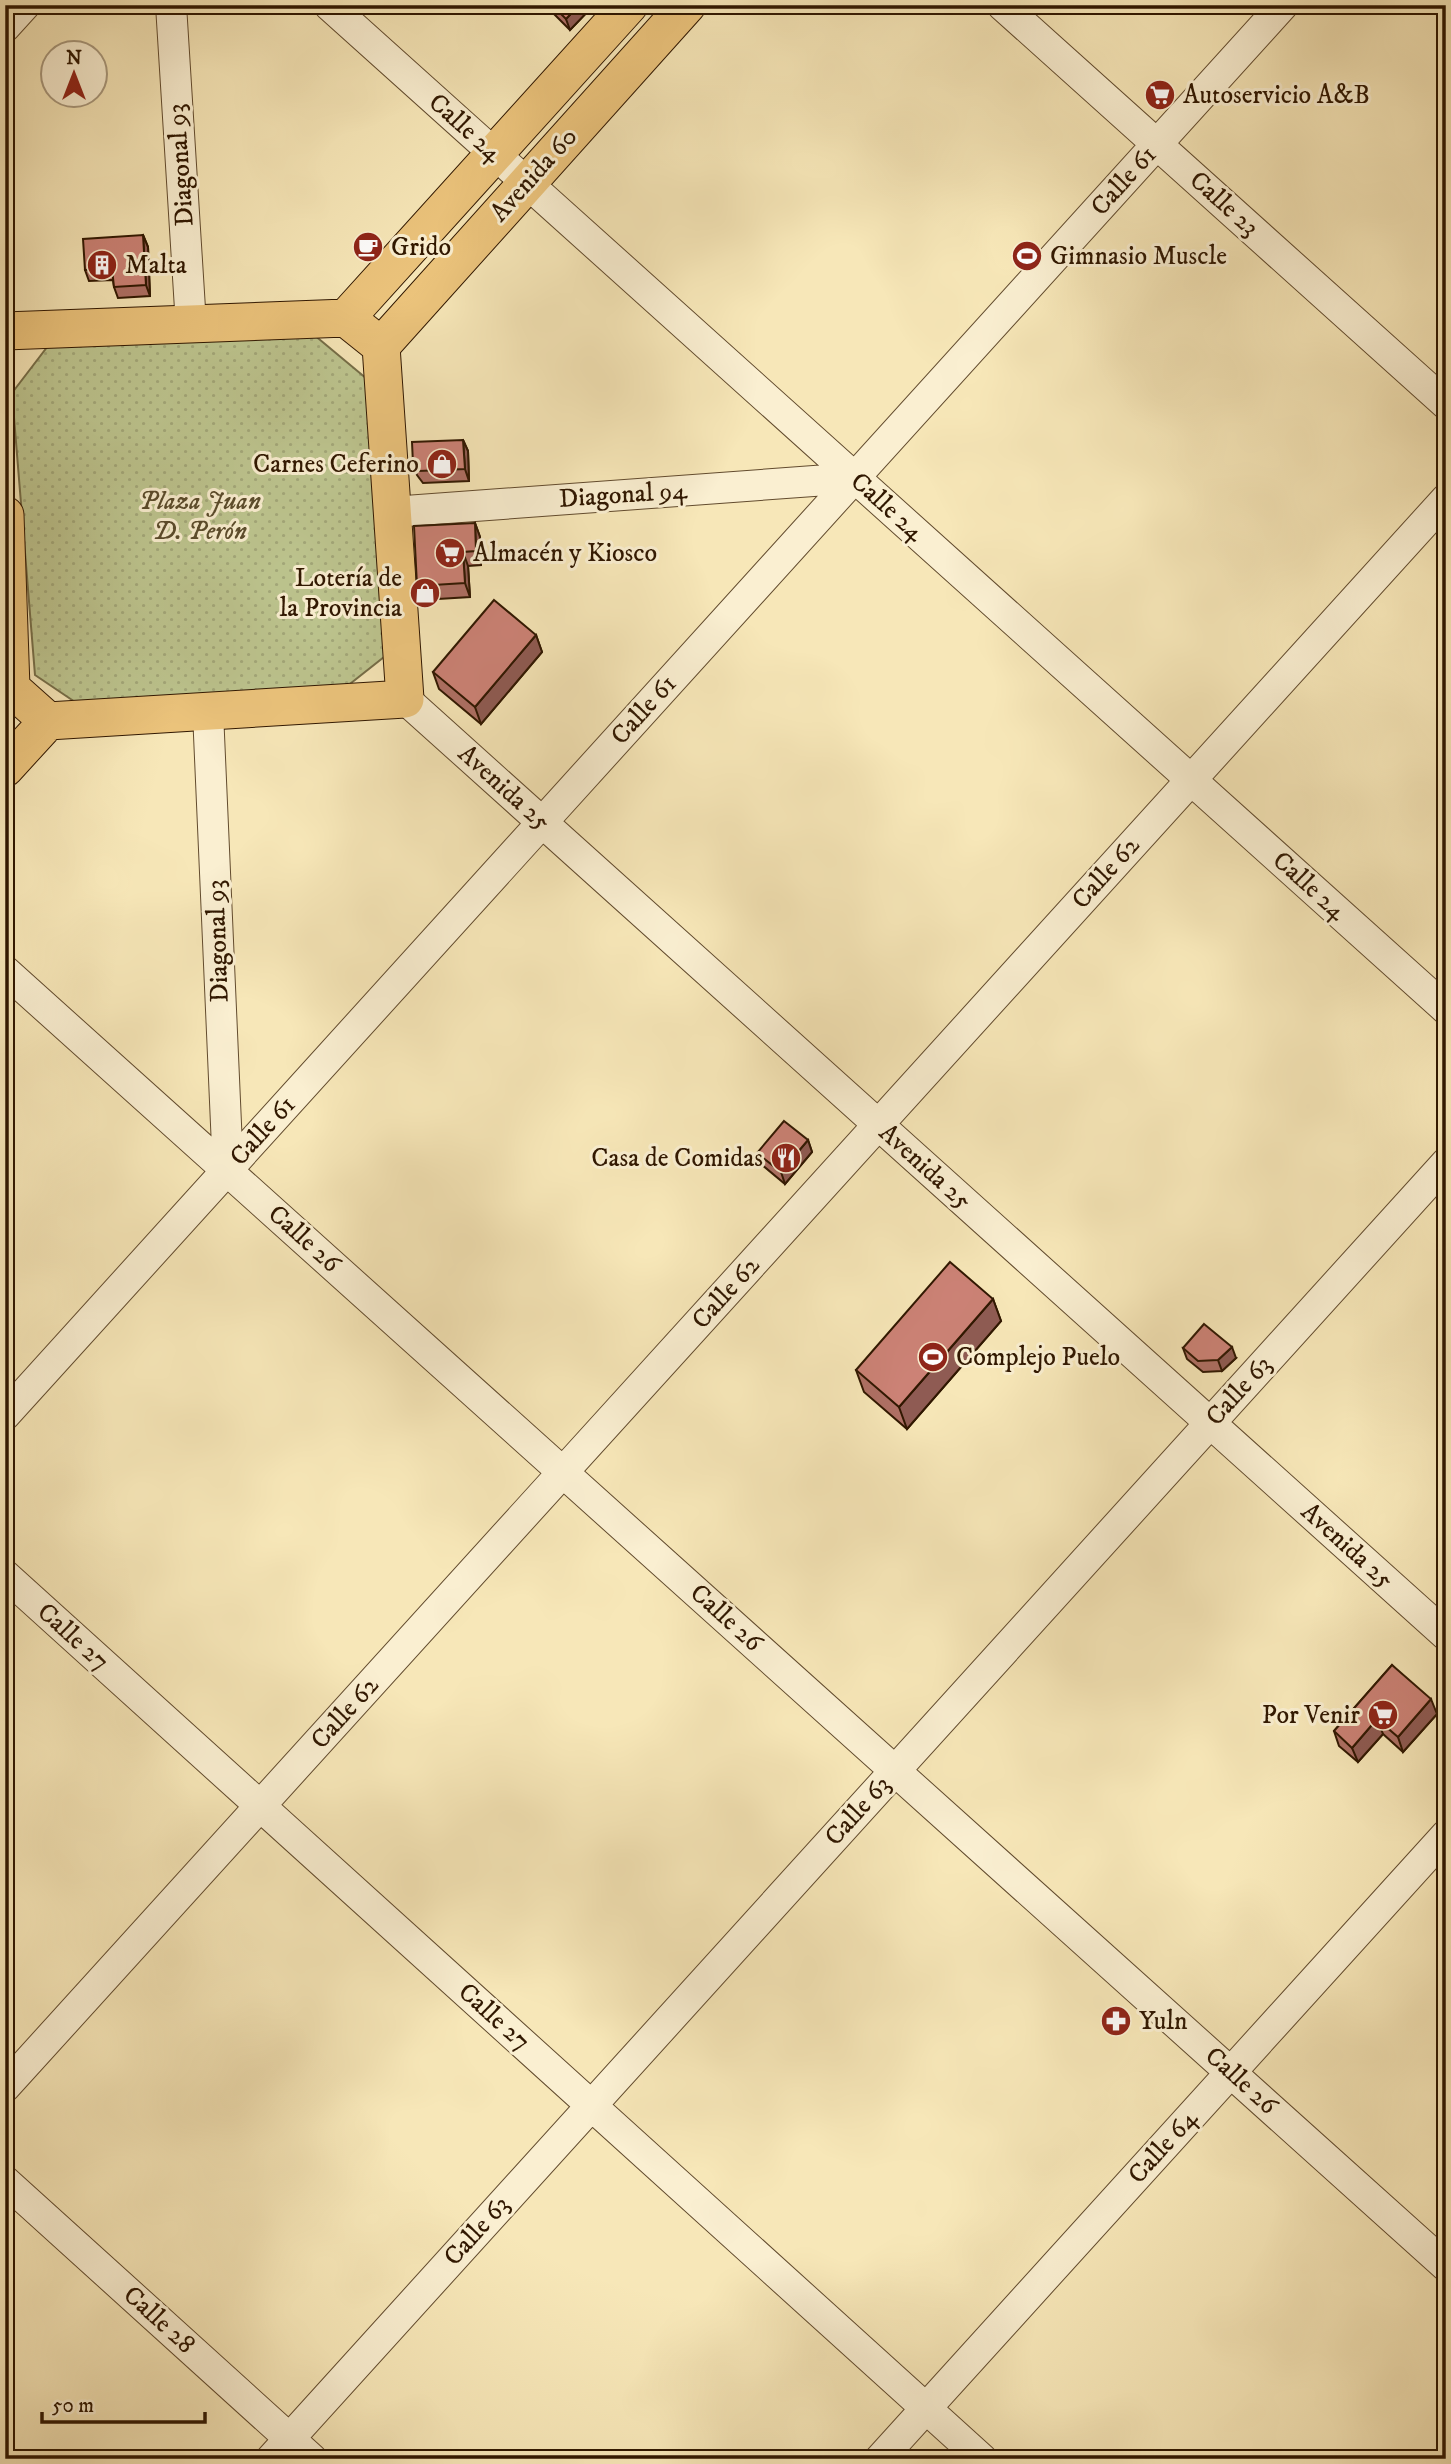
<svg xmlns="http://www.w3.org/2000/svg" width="1451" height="2464" font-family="'IM FELL DW Pica',serif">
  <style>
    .park { fill: url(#park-dots); stroke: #766e48; stroke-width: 2 }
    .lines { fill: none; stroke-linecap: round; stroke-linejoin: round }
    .minor-casing { stroke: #624b2e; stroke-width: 32 }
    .major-casing { stroke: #301700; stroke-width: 39 }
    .minor { stroke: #faefd1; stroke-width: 30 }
    .major { stroke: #ecc47c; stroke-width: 37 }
    .wall { fill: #af7065; stroke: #301700; stroke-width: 2 }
    .shaded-wall { fill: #8f5b53; stroke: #301700; stroke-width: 2 }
    .building { fill: #cc8276; stroke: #301700; stroke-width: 2 }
    .labels { text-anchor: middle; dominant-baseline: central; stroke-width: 6; stroke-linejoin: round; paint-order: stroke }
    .poi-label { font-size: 26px; fill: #301700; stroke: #faefd1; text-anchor: start }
    .street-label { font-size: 26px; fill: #301700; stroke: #faefd1 }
    .park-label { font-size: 26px; font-style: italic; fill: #5a4b2b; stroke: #faefd1 }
  </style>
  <defs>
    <pattern id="park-dots" width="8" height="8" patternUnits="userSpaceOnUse" patternTransform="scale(1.75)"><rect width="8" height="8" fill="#bdc58f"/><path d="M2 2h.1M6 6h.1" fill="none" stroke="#a3a87a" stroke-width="1.8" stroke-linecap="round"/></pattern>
  </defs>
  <rect width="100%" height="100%" fill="#f7e7b8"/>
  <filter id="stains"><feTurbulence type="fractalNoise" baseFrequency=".00286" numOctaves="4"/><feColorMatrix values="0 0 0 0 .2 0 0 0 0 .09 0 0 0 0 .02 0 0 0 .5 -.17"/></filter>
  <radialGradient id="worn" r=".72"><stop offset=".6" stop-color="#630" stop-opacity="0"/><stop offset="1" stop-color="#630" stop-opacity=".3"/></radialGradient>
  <path class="park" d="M 313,334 L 367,379 L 389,653 L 346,687 L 81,706 L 35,675 L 12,393 L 51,342 Z"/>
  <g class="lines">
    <g class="minor-casing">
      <path id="minor" d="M 171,5 L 191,325
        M 329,5 L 1446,1009
        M 1002,5 L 1446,404
        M 5,27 L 25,5
        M 392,512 L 855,478
        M 405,699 L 1446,1635
        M 208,712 L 228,1170
        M 5,971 L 1446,2266
        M 5,1415 L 1283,5
        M 5,1575 L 982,2459
        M 5,2087 L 1446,499
        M 5,2181 L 312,2459
        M 271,2459 L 1446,1163
        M 880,2459 L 1446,1835"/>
    </g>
    <g class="major-casing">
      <path id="major" d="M 346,318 L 629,5
        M 5,331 L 346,318 L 381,346 L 405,699 L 48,721 L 11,688 L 5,515
        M 381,346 L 687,5
        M 5,768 L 48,721"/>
    </g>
    <use href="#minor" class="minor"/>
    <use href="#major" class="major"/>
  </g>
  <path class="wall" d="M 545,5 L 594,5 L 570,30 Z
    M 143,235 L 148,247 L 150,296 L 118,298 L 114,287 L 113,280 L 89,281 L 85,270 Z
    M 463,440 L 468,451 L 469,481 L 423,483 L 417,475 L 413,464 Z
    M 475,523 L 480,537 L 481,565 L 468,566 L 470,597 L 422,600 L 417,586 Z
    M 536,635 L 542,652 L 481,724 L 439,689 L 433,672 Z
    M 808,1140 L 812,1152 L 785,1184 L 761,1164 L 757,1153 Z
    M 993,1299 L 1001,1321 L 907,1429 L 864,1392 L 856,1370 Z
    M 1183,1348 L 1236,1358 L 1222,1371 L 1203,1372 L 1187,1359 Z
    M 1392,1665 L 1437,1714 L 1403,1752 L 1383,1734 L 1358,1762 L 1339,1746 L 1334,1731 Z"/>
  <path class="shaded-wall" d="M 579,5 L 594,5 L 570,30 L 566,19 Z
    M 143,235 L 148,247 L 150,296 L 146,285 Z
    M 463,440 L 468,451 L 469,481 L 465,469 Z
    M 475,523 L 480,537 L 481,565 L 476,551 Z
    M 463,552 L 468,566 L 470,597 L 465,583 Z
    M 536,635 L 542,652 L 481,724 L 475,707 Z
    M 808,1140 L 812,1152 L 785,1184 L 781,1172 Z
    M 993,1299 L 1001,1321 L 907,1429 L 899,1407 Z
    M 1232,1347 L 1236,1358 L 1222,1371 L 1218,1360 Z
    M 1431,1699 L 1437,1714 L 1403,1752 L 1398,1737 Z
    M 1377,1719 L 1383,1734 L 1358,1762 L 1352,1748 Z"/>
  <path class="building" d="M 552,5 L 579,5 L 566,19 Z
    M 143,235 L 146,285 L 114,287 L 112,269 L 85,270 L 83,239 Z
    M 463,440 L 465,469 L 419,471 L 413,464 L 412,442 Z
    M 475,523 L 476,551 L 463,552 L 465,583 L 417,586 L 414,526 Z
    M 494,600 L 536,635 L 475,707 L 433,672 Z
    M 784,1121 L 808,1140 L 781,1172 L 757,1153 Z
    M 950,1262 L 993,1299 L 899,1407 L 856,1370 Z
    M 1204,1324 L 1232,1347 L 1218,1360 L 1198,1361 L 1183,1348 Z
    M 1392,1665 L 1431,1699 L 1398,1737 L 1377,1719 L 1352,1748 L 1334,1731 Z"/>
  <defs>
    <g id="supermarket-disc" transform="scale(1.575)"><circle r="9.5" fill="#8f2418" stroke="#faefd1"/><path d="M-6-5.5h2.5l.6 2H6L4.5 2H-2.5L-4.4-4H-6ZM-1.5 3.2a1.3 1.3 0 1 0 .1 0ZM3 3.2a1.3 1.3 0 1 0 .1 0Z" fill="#fff"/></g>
    <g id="cafe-disc" transform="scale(1.575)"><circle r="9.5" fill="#8f2418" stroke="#faefd1"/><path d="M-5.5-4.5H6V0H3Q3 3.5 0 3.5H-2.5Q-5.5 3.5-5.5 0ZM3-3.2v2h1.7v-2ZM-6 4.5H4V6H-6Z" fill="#fff"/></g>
    <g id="stadium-disc" transform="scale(1.575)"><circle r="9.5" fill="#8f2418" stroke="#faefd1"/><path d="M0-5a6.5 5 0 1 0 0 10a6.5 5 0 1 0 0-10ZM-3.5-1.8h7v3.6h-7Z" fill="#fff"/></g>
    <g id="building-disc" transform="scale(1.575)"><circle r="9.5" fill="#8f2418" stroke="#faefd1"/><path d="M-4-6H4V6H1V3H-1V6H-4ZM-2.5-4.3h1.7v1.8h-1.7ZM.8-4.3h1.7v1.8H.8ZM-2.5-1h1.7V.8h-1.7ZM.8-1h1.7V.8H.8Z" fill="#fff"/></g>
    <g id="shop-disc" transform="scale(1.575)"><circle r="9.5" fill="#8f2418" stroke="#faefd1"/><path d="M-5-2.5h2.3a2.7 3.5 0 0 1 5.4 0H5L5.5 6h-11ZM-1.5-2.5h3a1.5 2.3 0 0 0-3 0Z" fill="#fff"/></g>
    <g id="restaurant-disc" transform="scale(1.575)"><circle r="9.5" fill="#8f2418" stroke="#faefd1"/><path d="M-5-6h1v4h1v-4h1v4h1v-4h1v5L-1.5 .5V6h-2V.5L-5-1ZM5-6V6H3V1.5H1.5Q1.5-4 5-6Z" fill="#fff"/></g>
    <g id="pharmacy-disc" transform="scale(1.575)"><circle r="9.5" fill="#8f2418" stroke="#faefd1"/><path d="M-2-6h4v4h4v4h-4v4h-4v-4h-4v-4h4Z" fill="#fff"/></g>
  </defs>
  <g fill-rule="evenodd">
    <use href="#supermarket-disc" x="1160" y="95"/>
    <use href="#cafe-disc" x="368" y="247"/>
    <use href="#stadium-disc" x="1027" y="256"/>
    <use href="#building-disc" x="102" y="265"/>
    <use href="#shop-disc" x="442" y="464"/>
    <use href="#supermarket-disc" x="450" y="553"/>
    <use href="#shop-disc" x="425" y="593"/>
    <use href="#restaurant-disc" x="786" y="1158"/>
    <use href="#stadium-disc" x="933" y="1357"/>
    <use href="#supermarket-disc" x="1383" y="1715"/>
    <use href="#pharmacy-disc" x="1116" y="2021"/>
  </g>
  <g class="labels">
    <g class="poi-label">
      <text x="1183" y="95">Autoservicio A&amp;B</text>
      <text x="391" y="247">Grido</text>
      <text x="1050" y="256">Gimnasio Muscle</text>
      <text x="125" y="265">Malta</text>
      <text x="419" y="464" text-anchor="end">Carnes Ceferino</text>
      <text x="473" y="553">Almacén y Kiosco</text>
      <text x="402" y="578" text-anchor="end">Lotería de<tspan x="402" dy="30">la Provincia</tspan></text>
      <text x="763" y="1158" text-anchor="end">Casa de Comidas</text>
      <text x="956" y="1357">Complejo Puelo</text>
      <text x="1360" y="1715" text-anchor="end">Por Venir</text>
      <text x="1139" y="2021">Yuln</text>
    </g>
    <g class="street-label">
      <text transform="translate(465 128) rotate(42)">Calle 24</text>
      <text transform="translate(181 165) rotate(-94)">Diagonal 93</text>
      <text transform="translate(534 175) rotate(-48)">Avenida 60</text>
      <text transform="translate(1124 181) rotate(-48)">Calle 61</text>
      <text transform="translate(1224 204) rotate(42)">Calle 23</text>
      <text transform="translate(623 495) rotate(-4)">Diagonal 94</text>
      <text transform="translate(887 507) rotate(42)">Calle 24</text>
      <text transform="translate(644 710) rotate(-48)">Calle 61</text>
      <text transform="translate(504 788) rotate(42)">Avenida 25</text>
      <text transform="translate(1106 873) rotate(-48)">Calle 62</text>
      <text transform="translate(1309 886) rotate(42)">Calle 24</text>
      <text transform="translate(218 941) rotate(-92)">Diagonal 93</text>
      <text transform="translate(263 1131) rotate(-48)">Calle 61</text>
      <text transform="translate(925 1167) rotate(42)">Avenida 25</text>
      <text transform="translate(304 1239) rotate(42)">Calle 26</text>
      <text transform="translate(726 1293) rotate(-48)">Calle 62</text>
      <text transform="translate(1239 1391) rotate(-48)">Calle 63</text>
      <text transform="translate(1347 1546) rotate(42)">Avenida 25</text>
      <text transform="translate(726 1618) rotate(42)">Calle 26</text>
      <text transform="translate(73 1637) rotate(42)">Calle 27</text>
      <text transform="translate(345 1713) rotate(-48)">Calle 62</text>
      <text transform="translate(858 1811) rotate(-48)">Calle 63</text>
      <text transform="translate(494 2017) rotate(42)">Calle 27</text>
      <text transform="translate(1241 2081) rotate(42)">Calle 26</text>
      <text transform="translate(1163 2147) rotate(-48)">Calle 64</text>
      <text transform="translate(477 2231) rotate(-48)">Calle 63</text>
      <text transform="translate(159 2320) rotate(42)">Calle 28</text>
    </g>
    <g class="park-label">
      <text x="200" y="501">Plaza Juan<tspan x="200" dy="30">D. Perón</tspan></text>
    </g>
  </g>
  <rect width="1451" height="2464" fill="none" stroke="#f7e7b8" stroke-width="28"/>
  <rect x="7" y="7" width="1437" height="2450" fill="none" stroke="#301700" stroke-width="3.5"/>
  <rect x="14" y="14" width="1423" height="2436" fill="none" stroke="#301700" stroke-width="2"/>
  <g transform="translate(74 74)"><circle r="33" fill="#faefd1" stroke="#a9997d" stroke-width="2"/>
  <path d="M0-5L12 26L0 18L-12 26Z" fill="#8f2418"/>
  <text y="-10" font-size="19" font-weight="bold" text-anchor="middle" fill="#301700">N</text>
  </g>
  <path d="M42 2412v10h163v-10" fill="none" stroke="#301700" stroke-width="3.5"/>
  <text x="52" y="2412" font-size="21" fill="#301700" stroke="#faefd1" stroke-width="5" paint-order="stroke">50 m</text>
  <rect width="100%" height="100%" filter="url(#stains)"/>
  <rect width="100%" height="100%" fill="url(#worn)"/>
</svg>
